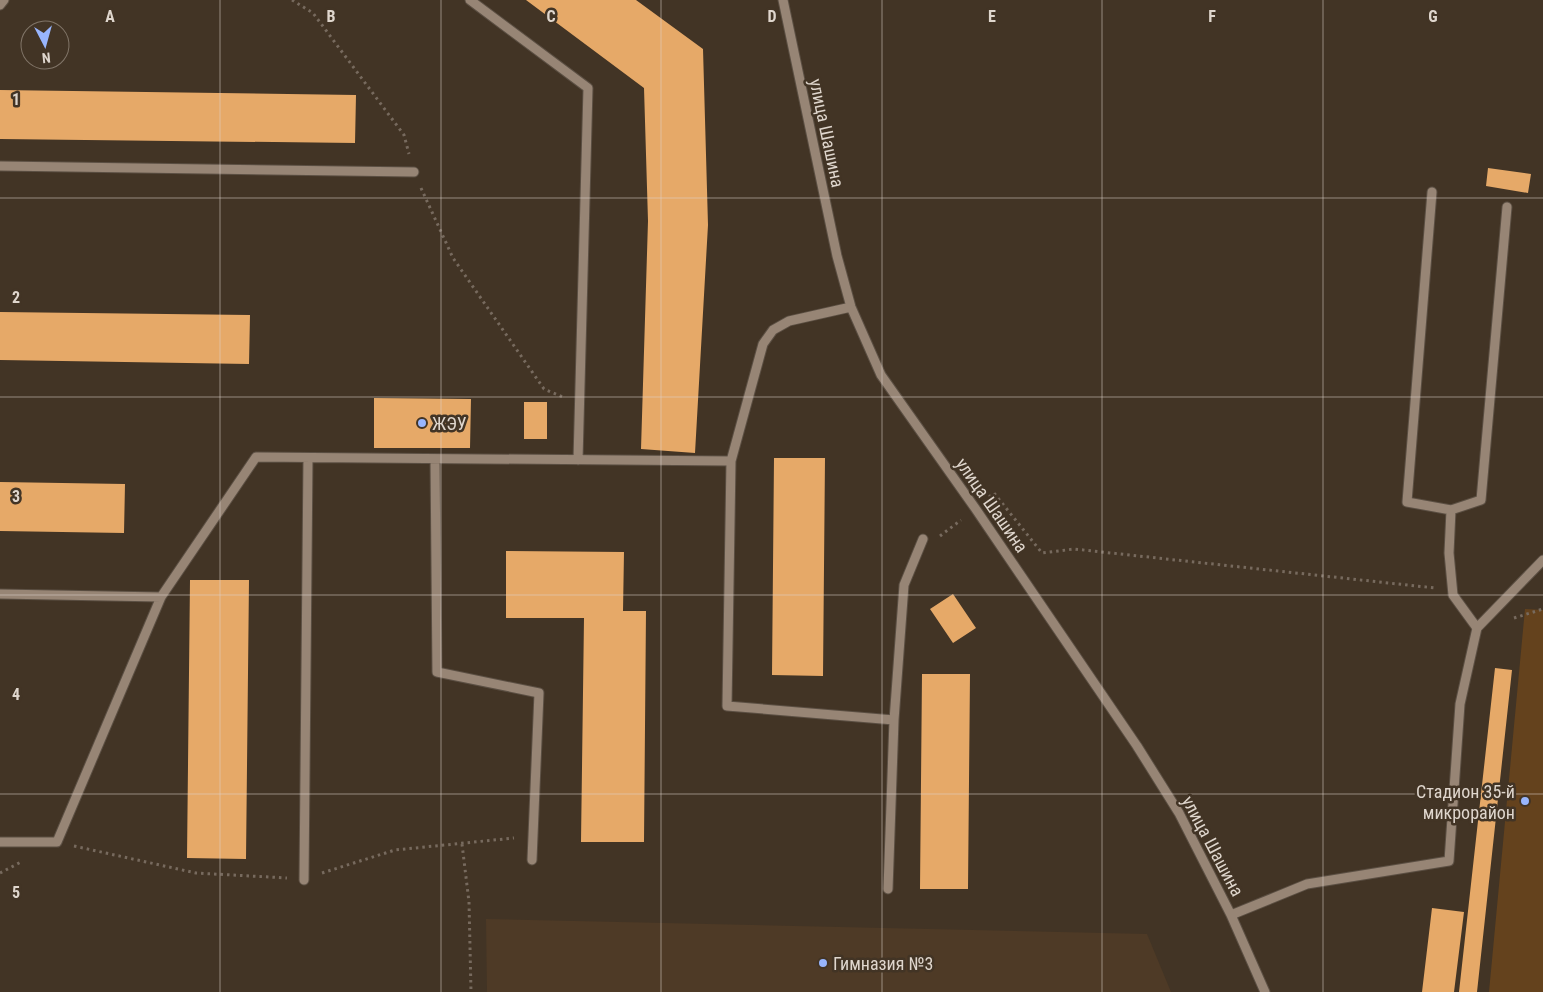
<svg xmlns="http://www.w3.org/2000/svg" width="1543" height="992" font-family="'Roboto Condensed',sans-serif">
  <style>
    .built { fill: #4e3a26 }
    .green { fill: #64421d }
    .building { fill: #e6a968 }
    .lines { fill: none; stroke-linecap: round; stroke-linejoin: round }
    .minor-casing { stroke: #5b4f43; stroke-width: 11 }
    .path { stroke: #776a5e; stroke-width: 3; stroke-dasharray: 2.5 4; stroke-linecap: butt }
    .minor { stroke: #978575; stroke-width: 9 }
    .grid { fill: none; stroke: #dfd6cd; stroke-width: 1; stroke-opacity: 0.55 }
    .poi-dot { fill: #98b5fd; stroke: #423425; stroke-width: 2 }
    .labels { text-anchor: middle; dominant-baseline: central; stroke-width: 5; stroke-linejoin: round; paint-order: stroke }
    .street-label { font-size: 18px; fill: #dfd6cd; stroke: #423425 }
    .poi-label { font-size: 18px; fill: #dfd6cd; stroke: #423425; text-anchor: start }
    .grid-label { font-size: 16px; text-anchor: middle; font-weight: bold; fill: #dfd6cd; stroke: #423425; stroke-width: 5; stroke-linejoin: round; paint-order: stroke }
  </style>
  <rect width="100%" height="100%" fill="#423425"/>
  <path class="built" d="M 486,919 L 1147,934 L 1171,992 L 487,992 Z"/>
  <path class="green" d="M 1525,609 L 1543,610 L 1543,992 L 1489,992 Z"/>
  <path class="building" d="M 526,0 L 636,0 L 703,49 L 708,225 L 695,453 L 641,449 L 648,221 L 644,88 Z
    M 0,90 L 356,95 L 355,143 L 0,139 Z
    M 1488,168 L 1531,174 L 1528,193 L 1486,186 Z
    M 0,312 L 250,315 L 249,364 L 0,360 Z
    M 374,398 L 471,399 L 470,448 L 374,448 Z
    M 524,402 L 547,402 L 547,439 L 524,439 Z
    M 774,458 L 825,458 L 823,676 L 772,675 Z
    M 0,482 L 125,484 L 124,533 L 0,531 Z
    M 506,551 L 624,552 L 623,611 L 646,611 L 644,842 L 581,842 L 584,618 L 506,618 Z
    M 190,580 L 249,580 L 246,859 L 187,858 Z
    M 953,594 L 976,628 L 953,643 L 930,609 Z
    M 1495,668 L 1512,670 L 1477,992 L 1459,992 Z
    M 922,674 L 970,674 L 968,889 L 920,889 Z
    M 1432,908 L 1464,912 L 1454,992 L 1422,992 Z"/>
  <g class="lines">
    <g class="minor-casing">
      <path id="minor" d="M 470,0 L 588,88 L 578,460
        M 783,0 L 837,256 L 851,307 L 881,375 L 975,508 L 1137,746 L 1179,813 L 1231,915 L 1265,992
        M 0,5 L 4,0
        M 0,166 L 414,172
        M 1432,192 L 1407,502 L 1451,510 L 1449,553 L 1453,595 L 1477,628
        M 851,307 L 789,321 L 773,330 L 763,344 L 731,461 L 727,706 L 894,720
        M 435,459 L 437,672 L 539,693 L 532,860
        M 1451,510 L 1481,500 L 1507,207
        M 0,594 L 161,597 L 256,457 L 731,461
        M 0,842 L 57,842 L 161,597
        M 304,880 L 308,458
        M 888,889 L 894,720 L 904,585 L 923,539
        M 1231,915 L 1307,884 L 1449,861 L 1460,704 L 1477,628 L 1543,560"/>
    </g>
    <path class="path" d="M 292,0 L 313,13 L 404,135 L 409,154
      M 421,188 L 453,258 L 544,389 L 563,397
      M 989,497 L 994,493 L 1042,553 L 1074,549 L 1435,588
      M 940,536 L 961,520
      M 1514,618 L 1543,609
      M 462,844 L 469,902 L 471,992
      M 74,846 L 196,873 L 287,878
      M 0,873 L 21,862
      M 322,873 L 395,850 L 514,838"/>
    <use href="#minor" class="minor"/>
  </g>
  <path class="grid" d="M 220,0 L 220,992M 441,0 L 441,992M 661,0 L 661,992M 882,0 L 882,992M 1102,0 L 1102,992M 1323,0 L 1323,992M 0,198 L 1543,198M 0,397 L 1543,397M 0,595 L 1543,595M 0,794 L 1543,794"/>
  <g class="poi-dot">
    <circle cx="422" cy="423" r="5"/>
    <circle cx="1525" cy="801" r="5"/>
    <circle cx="823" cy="963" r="5"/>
  </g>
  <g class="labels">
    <g class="street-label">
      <text transform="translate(827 133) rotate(78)">улица Шашина</text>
      <text transform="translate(992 505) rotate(55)">улица Шашина</text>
      <text transform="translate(1213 846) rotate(62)">улица Шашина</text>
    </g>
    <g class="poi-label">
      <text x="432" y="423">ЖЭУ</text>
      <text x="1515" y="791" text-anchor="end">Стадион 35-й<tspan x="1515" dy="21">микрорайон</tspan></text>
      <text x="833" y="963">Гимназия №3</text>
    </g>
  </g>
  <g class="grid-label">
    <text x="110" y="22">A</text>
    <text x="331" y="22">B</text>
    <text x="551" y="22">C</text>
    <text x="772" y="22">D</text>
    <text x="992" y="22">E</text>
    <text x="1212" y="22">F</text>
    <text x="1433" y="22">G</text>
    <text x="16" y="105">1</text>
    <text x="16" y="303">2</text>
    <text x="16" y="502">3</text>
    <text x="16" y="700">4</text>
    <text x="16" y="898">5</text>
  </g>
  <g transform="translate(45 45) rotate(174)"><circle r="24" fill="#423425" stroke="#817568"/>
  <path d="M0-4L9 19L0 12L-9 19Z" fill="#98b5fd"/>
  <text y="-8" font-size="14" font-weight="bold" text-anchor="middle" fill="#dfd6cd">N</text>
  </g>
</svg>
